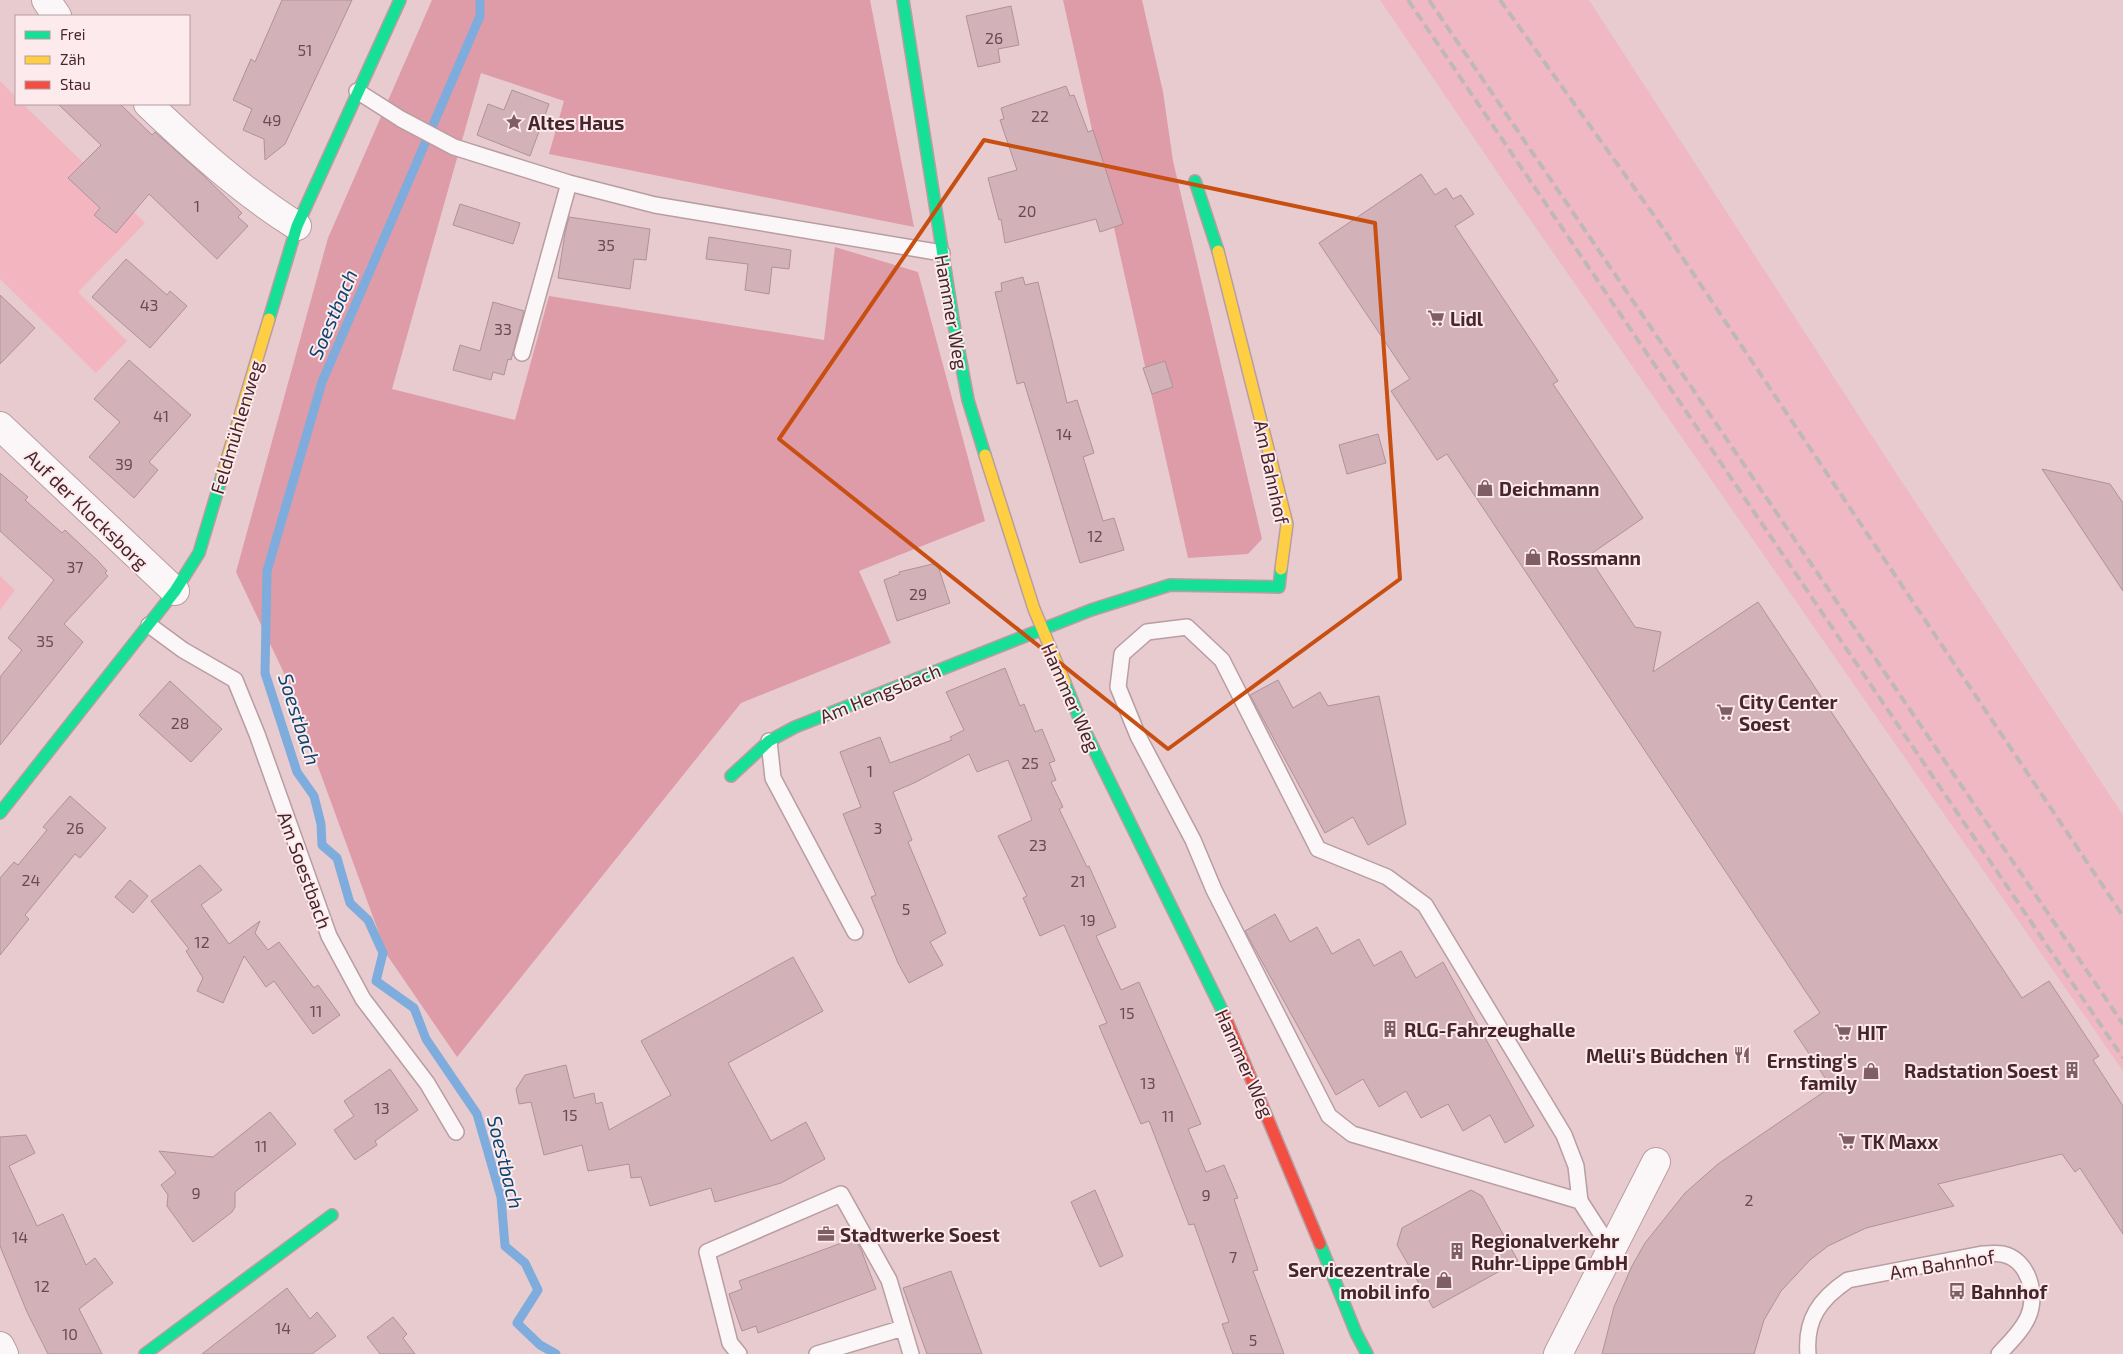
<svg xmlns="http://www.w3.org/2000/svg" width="2123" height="1354" font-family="'Exo 2',sans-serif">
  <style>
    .built { fill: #f0b8c2 }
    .green { fill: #f3b6c1 }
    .forest { fill: #de9ba8 }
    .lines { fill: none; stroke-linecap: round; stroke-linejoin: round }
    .stream { stroke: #7eacdc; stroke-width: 9 }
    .building { fill: #d2b2b8; stroke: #ad9297 }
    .lane-casing { stroke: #b99da2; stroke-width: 18 }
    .street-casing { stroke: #b99da2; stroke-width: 30 }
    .fast-casing { stroke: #b99da2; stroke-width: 14 }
    .slow-casing { stroke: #b99da2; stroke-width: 14 }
    .jam-casing { stroke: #b99da2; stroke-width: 14 }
    .lane { stroke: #fbf7f8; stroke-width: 15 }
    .street { stroke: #fbf7f8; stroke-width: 28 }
    .fast { stroke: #16e098; stroke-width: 11 }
    .slow { stroke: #ffcf43; stroke-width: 11 }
    .jam { stroke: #f24e42; stroke-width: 11 }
    .rail { stroke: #bfb7b8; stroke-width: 4; stroke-dasharray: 10 5; stroke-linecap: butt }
    .marked { fill: none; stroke: #c84f12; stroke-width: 4; stroke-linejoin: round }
    .labels { text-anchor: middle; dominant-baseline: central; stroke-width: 4; stroke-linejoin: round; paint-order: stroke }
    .number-label { font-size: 16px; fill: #6c4a51 }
    .poi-label { font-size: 19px; font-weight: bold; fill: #47252c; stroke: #fdeaec; text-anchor: start }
    .street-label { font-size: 19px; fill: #47252c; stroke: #fdeaec }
    .water-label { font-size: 20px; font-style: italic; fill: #0b4571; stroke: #fdeaec }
  </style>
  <rect width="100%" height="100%" fill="#e7cbcf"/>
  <path class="built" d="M 1380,0 L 1589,0 L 1896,473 L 2123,815 L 2123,1071 L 1506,185 Z"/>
  <path class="green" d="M 0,81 L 16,97 L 16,104 L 23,104 L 145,223 L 78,292 L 127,341 L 96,373 L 0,279 Z
    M 0,576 L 15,590 L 0,610 Z"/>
  <path class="forest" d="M 432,0 L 870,0 L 914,227 L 549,154 L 564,101 L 481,73 L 392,389 L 515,420 L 549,296 L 824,340 L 835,247 L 918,272 L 985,521 L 859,571 L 891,643 L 741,703 L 457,1057 L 387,955 L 283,671 L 236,572 L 328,238 Z
    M 1063,0 L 1142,0 L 1163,92 L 1173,161 L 1262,539 L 1248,554 L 1188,558 Z"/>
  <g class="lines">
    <path class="stream" d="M 480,0 L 480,16 L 322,382 L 267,571 L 265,673 L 297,772 L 314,796 L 321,824 L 322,845 L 337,858 L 350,903 L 368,920 L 383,953 L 376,981 L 414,1008 L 426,1039 L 477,1114 L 501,1197 L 505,1246 L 525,1263 L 538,1290 L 517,1323 L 540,1345 L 556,1354"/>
  </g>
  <path class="building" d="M 282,0 L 352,0 L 285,144 L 265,160 L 264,139 L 243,130 L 252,109 L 233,100 L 251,59 L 255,62 Z
    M 1011,6 L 1019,45 L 998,49 L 1000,62 L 978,67 L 966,16 Z
    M 1066,86 L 1070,96 L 1074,95 L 1088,132 L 1093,130 L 1123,224 L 1100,232 L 1096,219 L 1005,243 L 1001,219 L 999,220 L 988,178 L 1017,170 L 1000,120 L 1004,119 L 1001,108 Z
    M 512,90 L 549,104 L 530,156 L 477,135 L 488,104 L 504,110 Z
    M 58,104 L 120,104 L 152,135 L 155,132 L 203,175 L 242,213 L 238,217 L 248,226 L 217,259 L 149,194 L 116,233 L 94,215 L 100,208 L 68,178 L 101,145 Z
    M 1421,174 L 1435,195 L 1446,188 L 1453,199 L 1461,195 L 1474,214 L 1455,226 L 1558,381 L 1553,384 L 1643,518 L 1588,556 L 1635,627 L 1661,632 L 1653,672 L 1758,602 L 2022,998 L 2049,981 L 2099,1056 L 2093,1060 L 2123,1106 L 2123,1234 L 2080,1168 L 2075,1172 L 2062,1154 L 1938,1184 L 1954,1206 L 1866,1228 L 1828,1246 L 1810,1260 L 1781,1291 L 1764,1320 L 1754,1354 L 1602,1354 L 1614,1307 L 1632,1266 L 1645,1243 L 1685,1193 L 1718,1164 L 1831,1087 L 1794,1031 L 1820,1013 L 1447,454 L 1437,460 L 1391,391 L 1410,379 L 1319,243 Z
    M 460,204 L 520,223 L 513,244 L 453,225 Z
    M 569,217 L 650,229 L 646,260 L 634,259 L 630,289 L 558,278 L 565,233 Z
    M 709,237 L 791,250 L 789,269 L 772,267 L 769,294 L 745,290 L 748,264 L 706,259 Z
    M 126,259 L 167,295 L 170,291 L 187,306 L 150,348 L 92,297 Z
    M 1023,277 L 1025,285 L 1038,282 L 1067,403 L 1077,400 L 1094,453 L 1083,457 L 1103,521 L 1114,518 L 1124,550 L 1080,563 L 1024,382 L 1017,384 L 995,292 L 1002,291 L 1001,283 Z
    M 0,295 L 35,328 L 0,364 Z
    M 493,302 L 524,311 L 511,360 L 508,359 L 504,375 L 493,372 L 491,380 L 453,370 L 460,345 L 480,351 Z
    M 129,360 L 191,415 L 149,462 L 158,470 L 134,498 L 89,457 L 120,422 L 94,399 Z
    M 1165,361 L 1173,387 L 1152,394 L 1143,368 Z
    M 1378,434 L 1386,463 L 1347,474 L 1339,445 Z
    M 2042,469 L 2110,484 L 2123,503 L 2123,591 Z
    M 0,473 L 28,497 L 25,500 L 62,533 L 65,530 L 98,561 L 107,571 L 105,573 L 108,576 L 64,624 L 83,642 L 0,745 L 0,677 L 22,650 L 8,638 L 54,580 L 0,531 Z
    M 937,563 L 950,603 L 897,621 L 884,580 L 900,574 L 899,572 Z
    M 1005,668 L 1020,706 L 1024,704 L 1035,732 L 1042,729 L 1055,761 L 1049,763 L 1056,780 L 1051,782 L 1063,807 L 1059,809 L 1087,867 L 1089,866 L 1116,927 L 1096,936 L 1121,990 L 1139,982 L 1201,1124 L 1188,1129 L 1206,1172 L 1224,1165 L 1238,1198 L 1234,1199 L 1258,1270 L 1253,1271 L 1284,1354 L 1233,1354 L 1222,1324 L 1229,1322 L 1194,1224 L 1189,1225 L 1149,1121 L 1141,1124 L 1099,1026 L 1107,1023 L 1064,925 L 1040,936 L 1023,898 L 1027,896 L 998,836 L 1032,820 L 1008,760 L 977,772 L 969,754 L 914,783 L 893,792 L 912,840 L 908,842 L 946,933 L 930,942 L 943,965 L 909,983 L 898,963 L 871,897 L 876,895 L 843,814 L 861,807 L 840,752 L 880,737 L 890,763 L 952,740 L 950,737 L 964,730 L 946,692 Z
    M 1278,680 L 1293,708 L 1320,692 L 1328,706 L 1379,696 L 1406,824 L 1368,845 L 1353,817 L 1325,833 L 1250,695 Z
    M 170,681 L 222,729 L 191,762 L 139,715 Z
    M 70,796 L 106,828 L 80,858 L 75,854 L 25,915 L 29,919 L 0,955 L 0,878 L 14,862 L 18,865 L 47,830 L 43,827 Z
    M 200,865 L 222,890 L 201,905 L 229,944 L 260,921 L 255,933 L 268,950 L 279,942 L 314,988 L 318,985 L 340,1015 L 313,1034 L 274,981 L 266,987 L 244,956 L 223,1003 L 197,991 L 203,978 L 186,951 L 189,949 L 151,901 Z
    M 130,880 L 148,896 L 133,913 L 115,897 Z
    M 1275,914 L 1290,942 L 1317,927 L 1332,954 L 1359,939 L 1374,966 L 1401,951 L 1416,978 L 1443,962 L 1534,1126 L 1505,1143 L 1490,1115 L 1463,1131 L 1448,1104 L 1421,1118 L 1406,1091 L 1379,1107 L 1363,1079 L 1336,1095 L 1245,931 Z
    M 793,957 L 823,1011 L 728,1063 L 771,1141 L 806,1122 L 825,1159 L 781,1183 L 715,1202 L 711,1188 L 650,1206 L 641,1177 L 631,1178 L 629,1164 L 588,1171 L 582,1145 L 544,1155 L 531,1102 L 519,1104 L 516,1089 L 525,1075 L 566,1065 L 574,1098 L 594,1093 L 596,1104 L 602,1102 L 609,1130 L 671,1095 L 641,1041 Z
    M 390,1069 L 418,1110 L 375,1141 L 377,1145 L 355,1160 L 334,1130 L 354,1116 L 344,1101 Z
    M 270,1112 L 296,1144 L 235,1192 L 235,1207 L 232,1212 L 193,1242 L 167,1206 L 168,1195 L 161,1185 L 176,1173 L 159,1151 L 213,1157 Z
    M 26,1135 L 35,1153 L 9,1166 L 37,1226 L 63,1214 L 86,1265 L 95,1258 L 113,1283 L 79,1309 L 102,1354 L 48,1354 L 27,1312 L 0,1246 L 0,1137 Z
    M 1095,1190 L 1123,1256 L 1100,1267 L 1071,1202 Z
    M 1471,1190 L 1482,1196 L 1518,1261 L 1433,1308 L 1397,1245 L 1402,1228 Z
    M 855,1238 L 862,1252 L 876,1289 L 758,1333 L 756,1326 L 742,1331 L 729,1294 L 742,1289 L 739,1281 Z
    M 951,1271 L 982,1354 L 927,1354 L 903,1288 Z
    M 287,1288 L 310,1319 L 317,1312 L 336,1336 L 312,1354 L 202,1354 Z
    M 393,1317 L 407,1334 L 403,1338 L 415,1354 L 380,1354 L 367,1337 Z"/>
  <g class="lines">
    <g class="lane-casing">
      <path id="lane" d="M 357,91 L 401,119 L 454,147 L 569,183 L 655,205 L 942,253
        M 522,353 L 569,183
        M 149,625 L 183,650 L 235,680 L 257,734 L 329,936 L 363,999 L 427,1083 L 456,1132
        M 769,741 L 773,778 L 855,932
        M 1580,1201 L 1576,1166 L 1564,1135 L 1425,905 L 1387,877 L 1318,849 L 1222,660 L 1187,627 L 1147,632 L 1122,654 L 1118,687 L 1138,736 L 1193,840 L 1214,890 L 1329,1116 L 1352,1134 L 1580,1201 L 1611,1249
        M 739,1354 L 730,1343 L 707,1252 L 841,1194 L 889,1280 L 911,1354
        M 817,1354 L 903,1328
        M 1808,1354 C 1805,1319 1820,1299 1848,1280 L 1982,1254 C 1988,1254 1996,1253 2002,1254 C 2029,1259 2038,1295 2028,1317 C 2022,1331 2009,1343 1999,1354"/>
    </g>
    <g class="street-casing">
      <path id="street" d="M 46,0 L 57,16
        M 148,104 C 194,148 243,192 297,226
        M 0,426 L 175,591
        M 0,1346 L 4,1354
        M 1558,1354 L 1656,1162"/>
    </g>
    <g class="fast-casing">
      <path id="fast" d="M 903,0 L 953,319 L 968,400 L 985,455
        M 1195,181 L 1218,251
        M 269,319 L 297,226 L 400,0
        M 1065,683 L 1082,725 L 1224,1014
        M 731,776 L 769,741 L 795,727 L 1091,610 L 1170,585 L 1279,587 L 1281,569
        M 0,813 L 175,591 L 199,553 L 222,476
        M 1320,1244 L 1356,1333 L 1367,1354
        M 145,1354 L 332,1215"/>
    </g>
    <g class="slow-casing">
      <path id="slow" d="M 1218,251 L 1287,524 L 1281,569
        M 985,455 L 1034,609 L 1065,683
        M 222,476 L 269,319"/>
    </g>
    <g class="jam-casing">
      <path id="jam" d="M 1224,1014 L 1320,1244"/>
    </g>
    <use href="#lane" class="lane"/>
    <use href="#street" class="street"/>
    <use href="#fast" class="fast"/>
    <use href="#slow" class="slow"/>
    <use href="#jam" class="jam"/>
    <path class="rail" d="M 1408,0 L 2123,1058
      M 1429,0 L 2123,1024
      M 1500,0 L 1658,221 L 2123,916"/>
  </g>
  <path class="marked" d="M 984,140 L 1375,223 L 1400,579 L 1168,749 L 779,439 Z"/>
  <defs>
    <g id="sight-bare" transform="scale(1.35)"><path d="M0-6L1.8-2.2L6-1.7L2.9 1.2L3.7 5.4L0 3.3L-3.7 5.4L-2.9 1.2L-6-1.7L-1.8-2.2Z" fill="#7f5f65" stroke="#fdeaec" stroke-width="2.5" paint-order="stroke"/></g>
    <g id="supermarket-bare" transform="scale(1.35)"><path d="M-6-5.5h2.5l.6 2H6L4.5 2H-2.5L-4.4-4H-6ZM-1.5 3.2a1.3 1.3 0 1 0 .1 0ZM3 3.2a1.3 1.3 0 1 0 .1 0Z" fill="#7f5f65" stroke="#fdeaec" stroke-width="2.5" paint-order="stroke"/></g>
    <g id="shop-bare" transform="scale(1.35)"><path d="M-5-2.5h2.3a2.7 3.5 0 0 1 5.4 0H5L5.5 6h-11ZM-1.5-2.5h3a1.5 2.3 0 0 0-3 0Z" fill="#7f5f65" stroke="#fdeaec" stroke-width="2.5" paint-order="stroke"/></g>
    <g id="building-bare" transform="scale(1.35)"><path d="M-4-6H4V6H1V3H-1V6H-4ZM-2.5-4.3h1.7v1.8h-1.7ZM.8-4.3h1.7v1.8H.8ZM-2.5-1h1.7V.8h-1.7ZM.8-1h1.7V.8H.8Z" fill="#7f5f65" stroke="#fdeaec" stroke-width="2.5" paint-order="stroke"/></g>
    <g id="restaurant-bare" transform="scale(1.35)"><path d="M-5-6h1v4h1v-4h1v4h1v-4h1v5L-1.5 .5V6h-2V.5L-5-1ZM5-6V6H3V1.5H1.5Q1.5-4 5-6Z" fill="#7f5f65" stroke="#fdeaec" stroke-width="2.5" paint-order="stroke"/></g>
    <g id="office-bare" transform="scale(1.35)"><path d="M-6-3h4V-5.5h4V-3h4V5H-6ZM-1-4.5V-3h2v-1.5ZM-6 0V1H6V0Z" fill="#7f5f65" stroke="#fdeaec" stroke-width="2.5" paint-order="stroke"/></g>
    <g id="bus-bare" transform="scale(1.35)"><path d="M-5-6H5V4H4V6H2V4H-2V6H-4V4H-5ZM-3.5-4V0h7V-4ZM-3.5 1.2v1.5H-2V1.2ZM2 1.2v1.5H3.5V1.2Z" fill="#7f5f65" stroke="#fdeaec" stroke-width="2.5" paint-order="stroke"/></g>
  </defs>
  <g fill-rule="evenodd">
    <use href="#sight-bare" x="514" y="122"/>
    <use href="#supermarket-bare" x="1436" y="318"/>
    <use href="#shop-bare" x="1485" y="488"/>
    <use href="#shop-bare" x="1533" y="557"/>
    <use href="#supermarket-bare" x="1725" y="712"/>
    <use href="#building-bare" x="1390" y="1029"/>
    <use href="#supermarket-bare" x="1843" y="1032"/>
    <use href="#restaurant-bare" x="1742" y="1055"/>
    <use href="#building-bare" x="2072" y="1070"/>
    <use href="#shop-bare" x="1871" y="1071"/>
    <use href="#supermarket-bare" x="1847" y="1141"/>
    <use href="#office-bare" x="826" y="1234"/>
    <use href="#building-bare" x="1457" y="1251"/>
    <use href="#shop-bare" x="1444" y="1280"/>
    <use href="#bus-bare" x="1957" y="1291"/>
  </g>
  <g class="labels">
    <g class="number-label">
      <text x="994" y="37">26</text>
      <text x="305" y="49">51</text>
      <text x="1040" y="115">22</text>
      <text x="272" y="119">49</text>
      <text x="197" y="205">1</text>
      <text x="1027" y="210">20</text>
      <text x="606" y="244">35</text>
      <text x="149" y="304">43</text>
      <text x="503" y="328">33</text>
      <text x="161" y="415">41</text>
      <text x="1064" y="433">14</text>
      <text x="124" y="463">39</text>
      <text x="1095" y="535">12</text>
      <text x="75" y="566">37</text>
      <text x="918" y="593">29</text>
      <text x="45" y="640">35</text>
      <text x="180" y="722">28</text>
      <text x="1030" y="762">25</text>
      <text x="870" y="770">1</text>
      <text x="75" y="827">26</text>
      <text x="878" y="827">3</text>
      <text x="1038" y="844">23</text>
      <text x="31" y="879">24</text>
      <text x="1078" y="880">21</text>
      <text x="906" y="908">5</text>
      <text x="1088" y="919">19</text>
      <text x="202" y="941">12</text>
      <text x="316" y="1010">11</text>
      <text x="1127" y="1012">15</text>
      <text x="1148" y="1082">13</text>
      <text x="382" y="1107">13</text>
      <text x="570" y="1114">15</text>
      <text x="1168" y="1115">11</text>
      <text x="261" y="1145">11</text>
      <text x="196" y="1192">9</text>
      <text x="1206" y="1194">9</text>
      <text x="1749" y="1199">2</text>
      <text x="20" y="1236">14</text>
      <text x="1233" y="1256">7</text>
      <text x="42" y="1285">12</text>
      <text x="283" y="1327">14</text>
      <text x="70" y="1333">10</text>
      <text x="1253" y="1339">5</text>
    </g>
    <g class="poi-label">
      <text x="528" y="122">Altes Haus</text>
      <text x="1450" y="318">Lidl</text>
      <text x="1499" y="488">Deichmann</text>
      <text x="1547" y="557">Rossmann</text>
      <text x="1739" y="701">City Center<tspan x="1739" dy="22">Soest</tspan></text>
      <text x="1404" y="1029">RLG-Fahrzeughalle</text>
      <text x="1857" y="1032">HIT</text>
      <text x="1728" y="1055" text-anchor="end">Melli's Büdchen</text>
      <text x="1857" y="1060" text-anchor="end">Ernsting's<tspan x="1857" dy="22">family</tspan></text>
      <text x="2058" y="1070" text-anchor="end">Radstation Soest</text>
      <text x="1861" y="1141">TK Maxx</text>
      <text x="840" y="1234">Stadtwerke Soest</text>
      <text x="1471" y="1240">Regionalverkehr<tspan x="1471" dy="22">Ruhr-Lippe GmbH</tspan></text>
      <text x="1430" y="1269" text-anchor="end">Servicezentrale<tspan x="1430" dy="22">mobil info</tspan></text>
      <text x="1971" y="1291">Bahnhof</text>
    </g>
    <g class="street-label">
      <text transform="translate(952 312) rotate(80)">Hammer Weg</text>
      <text transform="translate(236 427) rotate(-73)">Feldmühlenweg</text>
      <text transform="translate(1272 472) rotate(78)">Am Bahnhof</text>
      <text transform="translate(87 509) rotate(44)">Auf der Klocksborg</text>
      <text transform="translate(880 693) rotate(-22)">Am Hengsbach</text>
      <text transform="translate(1071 697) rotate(66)">Hammer Weg</text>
      <text transform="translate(305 870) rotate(70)">Am Soestbach</text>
      <text transform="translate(1245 1063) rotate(66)">Hammer Weg</text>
      <text transform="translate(1942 1264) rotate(-9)">Am Bahnhof</text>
    </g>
    <g class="water-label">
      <text transform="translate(332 314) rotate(-67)">Soestbach</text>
      <text transform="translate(300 719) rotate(72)">Soestbach</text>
      <text transform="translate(506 1162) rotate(76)">Soestbach</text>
    </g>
  </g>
  <rect x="15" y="15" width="175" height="90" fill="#fdeaec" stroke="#b49b9f"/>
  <rect x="25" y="31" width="25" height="8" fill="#16e098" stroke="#b49b9f"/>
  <text x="60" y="40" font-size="15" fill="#47252c">Frei</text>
  <rect x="25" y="56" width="25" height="8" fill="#ffcf43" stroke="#b49b9f"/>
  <text x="60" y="65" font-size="15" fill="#47252c">Zäh</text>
  <rect x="25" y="81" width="25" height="8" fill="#f24e42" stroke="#b49b9f"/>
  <text x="60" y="90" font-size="15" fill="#47252c">Stau</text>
</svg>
